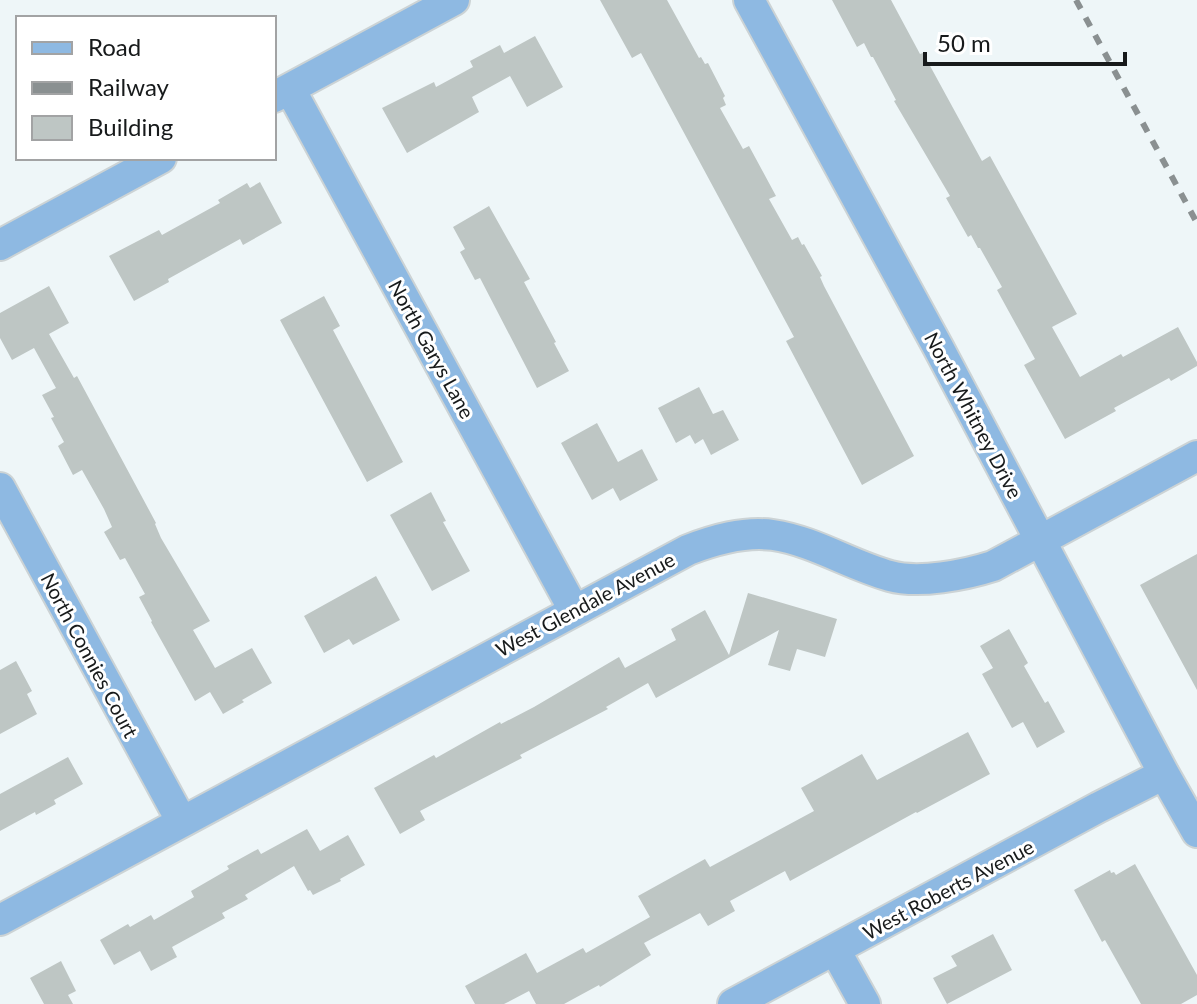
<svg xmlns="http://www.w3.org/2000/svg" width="1197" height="1004" font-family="Lato,sans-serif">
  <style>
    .building { fill: #bec6c4 }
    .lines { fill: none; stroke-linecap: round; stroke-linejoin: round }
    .street-casing { stroke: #ccd3d5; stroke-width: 34 }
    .street { stroke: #8eb9e2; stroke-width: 30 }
    .rail { stroke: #8a9091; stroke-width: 6; stroke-dasharray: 10 10; stroke-linecap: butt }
    .labels { text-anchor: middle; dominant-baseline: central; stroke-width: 6; stroke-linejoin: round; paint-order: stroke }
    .street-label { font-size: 20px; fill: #171a1b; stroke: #fff }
  </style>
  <rect width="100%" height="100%" fill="#eef6f8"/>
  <path class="building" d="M 600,0 L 667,0 L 699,58 L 701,57 L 705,64 L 708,63 L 725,96 L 723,98 L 726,105 L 720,108 L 743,149 L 749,146 L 776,196 L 769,199 L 792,240 L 798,237 L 802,245 L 804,244 L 822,276 L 820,277 L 824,286 L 914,456 L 862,485 L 786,341 L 794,337 L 641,53 L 632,58 Z
    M 832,0 L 891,0 L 920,54 L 923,53 L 982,161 L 990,156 L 1077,314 L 1052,327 L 1080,377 L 1121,354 L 1123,357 L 1178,327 L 1197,362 L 1197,366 L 1171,381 L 1169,378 L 1114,408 L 1116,411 L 1065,439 L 1024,365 L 1035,359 L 997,290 L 1002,287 L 980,248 L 978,248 L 971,235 L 968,237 L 946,198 L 950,196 L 894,101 L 896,100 L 873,57 L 871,57 L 864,43 L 857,47 Z
    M 535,36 L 563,87 L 527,107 L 510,76 L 472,97 L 479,112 L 407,153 L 382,108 L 434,82 L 436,87 L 473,67 L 470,61 L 500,45 L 504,53 Z
    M 260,182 L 282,223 L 243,245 L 240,239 L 168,279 L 169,282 L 134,301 L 109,256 L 159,230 L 162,235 L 220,203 L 218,200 L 247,183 L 250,188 Z
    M 489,206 L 530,279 L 524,282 L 556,342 L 554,343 L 569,371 L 537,388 L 480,278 L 475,280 L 460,252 L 465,249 L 453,227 Z
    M 49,286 L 69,323 L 49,334 L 74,378 L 77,376 L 156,523 L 155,524 L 161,538 L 210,621 L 193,630 L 215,668 L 252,648 L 272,683 L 242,700 L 244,702 L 223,714 L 210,692 L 195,701 L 151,622 L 152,621 L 139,597 L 145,594 L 125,558 L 120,560 L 104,532 L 112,527 L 104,509 L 82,470 L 73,475 L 58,446 L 64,442 L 51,418 L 54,417 L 42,395 L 56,388 L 34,348 L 12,360 L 0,338 L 0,313 Z
    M 324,296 L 340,326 L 333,330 L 403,462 L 367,482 L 280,320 Z
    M 699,387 L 713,414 L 723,410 L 739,440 L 711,455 L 703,439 L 695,444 L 690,435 L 676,443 L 658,408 Z
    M 597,423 L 618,462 L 642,449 L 658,480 L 620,501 L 613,488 L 592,500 L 561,443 Z
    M 431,492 L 446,521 L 443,522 L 470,571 L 432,591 L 390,515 Z
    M 1197,554 L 1197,690 L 1140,585 Z
    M 376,576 L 400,620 L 353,645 L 349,639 L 324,653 L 304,616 Z
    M 748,593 L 837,619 L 825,657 L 797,649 L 790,671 L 768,665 L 779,630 L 656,698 L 648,683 L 606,707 L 608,709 L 520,755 L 522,758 L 420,811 L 425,820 L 400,834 L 374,788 L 434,755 L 436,758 L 500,722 L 501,724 L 534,707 L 619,657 L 625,668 L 676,640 L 671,629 L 705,610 L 729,655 Z
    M 1009,629 L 1028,663 L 1024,666 L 1045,703 L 1048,701 L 1065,732 L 1037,748 L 1023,722 L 1012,728 L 982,674 L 993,668 L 980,646 Z
    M 16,661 L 32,691 L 27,694 L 37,714 L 0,734 L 0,670 Z
    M 968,732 L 990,774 L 917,813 L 916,812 L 790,881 L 785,871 L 730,901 L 735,911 L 708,926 L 700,913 L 644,943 L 651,955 L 600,987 L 599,985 L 564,1004 L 536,1004 L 529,991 L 504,1004 L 475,1004 L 465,986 L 526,953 L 537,973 L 583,948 L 586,953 L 650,917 L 638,896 L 705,859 L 710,867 L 814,811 L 801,788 L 862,754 L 877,780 Z
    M 68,757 L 83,784 L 54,800 L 56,804 L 36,815 L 35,812 L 0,831 L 0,794 Z
    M 307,829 L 320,851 L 348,835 L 365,865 L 340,879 L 341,881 L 313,895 L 310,890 L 308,891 L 294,866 L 245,895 L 248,899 L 222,913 L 225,918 L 172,947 L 177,957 L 151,971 L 140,951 L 114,965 L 100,940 L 128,924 L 130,927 L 151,915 L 154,920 L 194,897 L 191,891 L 229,869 L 227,866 L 258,849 L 261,854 Z
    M 1135,864 L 1197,975 L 1197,995 L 1181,1004 L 1141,1004 L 1105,940 L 1102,942 L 1074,890 L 1110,870 L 1111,873 L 1114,872 L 1116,875 Z
    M 993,934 L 1012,970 L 947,1004 L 933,978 L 957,966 L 951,956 Z
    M 61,961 L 76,991 L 68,995 L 73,1004 L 44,1004 L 30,978 Z"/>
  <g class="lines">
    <g class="street-casing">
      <path id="street" d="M 749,0 L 938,347 L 1164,774 L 1197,832
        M 290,89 L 574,610
        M 274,97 L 454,0
        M 0,245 L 161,158
        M 0,488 L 182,822
        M 0,920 L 688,550 C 714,540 744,531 773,535 C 814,541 850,565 890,576 C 919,584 965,575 993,566 L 1197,456
        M 835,950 L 865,1004
        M 733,1004 L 1099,807 L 1164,774"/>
    </g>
    <use href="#street" class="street"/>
    <path class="rail" d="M 1076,0 L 1197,223"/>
  </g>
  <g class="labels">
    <g class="street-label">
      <text transform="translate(432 349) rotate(61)">North Garys Lane</text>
      <text transform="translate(974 415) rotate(62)">North Whitney Drive</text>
      <text transform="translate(585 604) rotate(-28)">West Glendale Avenue</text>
      <text transform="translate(90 655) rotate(62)">North Connies Court</text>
      <text transform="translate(948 889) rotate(-28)">West Roberts Avenue</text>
    </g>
  </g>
  <rect x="16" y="16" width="260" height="144" fill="#ffffff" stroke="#a2a3a4" stroke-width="2"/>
  <rect x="32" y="42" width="40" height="12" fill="#8eb9e2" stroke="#a2a3a4" stroke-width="2"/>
  <text x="88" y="56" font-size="24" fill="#171a1b">Road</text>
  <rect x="32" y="82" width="40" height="12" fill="#8a9091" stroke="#a2a3a4" stroke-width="2"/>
  <text x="88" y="96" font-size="24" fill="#171a1b">Railway</text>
  <rect x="32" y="116" width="40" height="24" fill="#bec6c4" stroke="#a2a3a4" stroke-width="2"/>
  <text x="88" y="136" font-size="24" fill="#171a1b">Building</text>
  <path d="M925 52v12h200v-12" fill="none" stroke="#171a1b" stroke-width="4"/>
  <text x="937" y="52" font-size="24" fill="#171a1b" stroke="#ffffff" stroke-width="6" paint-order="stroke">50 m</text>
</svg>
